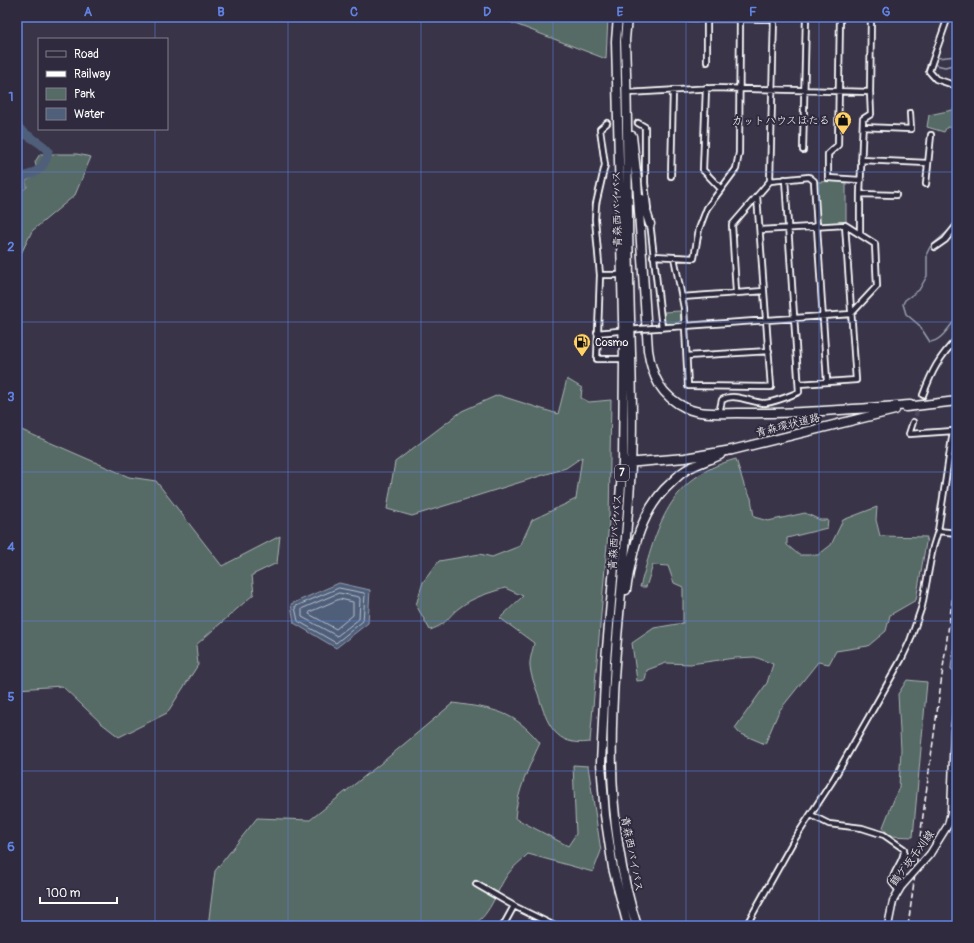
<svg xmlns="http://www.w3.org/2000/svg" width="974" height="943" font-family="Pangolin,'Klee One',sans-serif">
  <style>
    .green { fill: #566b66; stroke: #aab5b2 }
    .water { fill: #505f7a; stroke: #969faf }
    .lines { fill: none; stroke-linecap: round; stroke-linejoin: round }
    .shore { stroke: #b9bfca; stroke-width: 1 }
    .stream { stroke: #969faf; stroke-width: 1.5 }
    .river { stroke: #505f7a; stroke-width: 9 }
    .street-tunnel { stroke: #4e485b; stroke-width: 4.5; stroke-dasharray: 4.5 2; stroke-linecap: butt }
    .street-casing { stroke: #fff; stroke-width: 8 }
    .secondary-casing { stroke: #fff; stroke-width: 9 }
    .highway-casing { stroke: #fff; stroke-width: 11 }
    .street { stroke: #2f2a3d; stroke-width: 4.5 }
    .secondary { stroke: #2f2a3d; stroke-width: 6 }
    .highway { stroke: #2f2a3d; stroke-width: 8 }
    .rail { stroke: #fff; stroke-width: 1.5; stroke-dasharray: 6 3; stroke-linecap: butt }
    .street-bridge-casing { stroke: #fff; stroke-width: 8; stroke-linecap: butt }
    .secondary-bridge-casing { stroke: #fff; stroke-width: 9; stroke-linecap: butt }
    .street-bridge { stroke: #2f2a3d; stroke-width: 4.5 }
    .secondary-bridge { stroke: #2f2a3d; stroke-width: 6 }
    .grid { fill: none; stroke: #6183e4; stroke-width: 1; stroke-opacity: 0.55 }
    .labels { text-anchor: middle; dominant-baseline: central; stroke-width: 4; stroke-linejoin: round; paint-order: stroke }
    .shield { fill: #2f2a3d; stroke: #c1bfc5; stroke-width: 1 }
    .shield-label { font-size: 10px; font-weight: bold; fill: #fff }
    .poi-label { font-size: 11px; fill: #fff; stroke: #2f2a3d; text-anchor: end }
    .street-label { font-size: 11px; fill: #fff; stroke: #2f2a3d }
    .neatline { fill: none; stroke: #6183e4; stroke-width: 1.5 }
    .grid-label { font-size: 13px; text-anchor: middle; font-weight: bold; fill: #6183e4 }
  </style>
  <rect width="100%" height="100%" fill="#3a3449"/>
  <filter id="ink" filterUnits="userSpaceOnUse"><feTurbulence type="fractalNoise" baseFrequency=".025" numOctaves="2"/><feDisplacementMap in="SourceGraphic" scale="8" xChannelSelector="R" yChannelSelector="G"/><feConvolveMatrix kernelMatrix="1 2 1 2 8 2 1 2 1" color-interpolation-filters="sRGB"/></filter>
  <g filter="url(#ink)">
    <path class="green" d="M 501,17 L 608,17 L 606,59 L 502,19 Z
      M 957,109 L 957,128 L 947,127 L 944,132 L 927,127 L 929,115 Z
      M 40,154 L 77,154 L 91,157 L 75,195 L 32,231 L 17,262 L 17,191 L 21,191 L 27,187 L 26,181 L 38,174 L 35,162 Z
      M 846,181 L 846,222 L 822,224 L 819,222 L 816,182 Z
      M 680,311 L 681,320 L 678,323 L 665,324 L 664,312 Z
      M 567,379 L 582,388 L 581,398 L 589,402 L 611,400 L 609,521 L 590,742 C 555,747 547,724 538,694 C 535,686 531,676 530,667 C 529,660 533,650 534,643 L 500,618 L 523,596 L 505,588 C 489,593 473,597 459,608 C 446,618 449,623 430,630 L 416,605 L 423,582 L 439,561 L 480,554 L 492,557 L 520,546 L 532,520 L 576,499 L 582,457 L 566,468 L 412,516 L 387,509 L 395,462 L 462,411 L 498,395 L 558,414 Z
      M 17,428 L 129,477 L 156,481 L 222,566 L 280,536 L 277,563 L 252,575 L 254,594 L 196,645 L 198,665 L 167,713 L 119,737 L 101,723 L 62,686 L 17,689 Z
      M 736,459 L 744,485 L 751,498 L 754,517 L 768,521 L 805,513 L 820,520 L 828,520 L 827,528 L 787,538 L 787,545 L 799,555 L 818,555 L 831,545 L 843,520 L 877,507 L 876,520 L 880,536 L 927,537 L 916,600 L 890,615 L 886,631 L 868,646 L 836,651 L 829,664 L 818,662 L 779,711 L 765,744 L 739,733 L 735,728 L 767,683 L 773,664 L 755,657 L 735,658 L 690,664 L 666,663 L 647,670 L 645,680 L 637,681 L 632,643 L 654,628 L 683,623 L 683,587 L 674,583 L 668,566 L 653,565 L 646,587 L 640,587 C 657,527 668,477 736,459 Z
      M 907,680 L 927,682 L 913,837 L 888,836 L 883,827 L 899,787 L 901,750 L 898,694 Z
      M 453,703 C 494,709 513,710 540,743 C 529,766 517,792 515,818 L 568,846 L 576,834 L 573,765 L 588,766 L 601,851 L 593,872 L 528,854 C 521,861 513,867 508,874 C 496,890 490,920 469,926 L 208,926 L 215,871 L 257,818 L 310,820 L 385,760 Z"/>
    <path class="water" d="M 339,583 L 370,590 L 368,623 L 336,648 L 294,623 L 291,604 Z"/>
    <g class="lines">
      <path class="shore" d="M 339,588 L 364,593 L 365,595 L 363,621 L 336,643 L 298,621 L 295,607 Z
        M 339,593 L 359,597 L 360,599 L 359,619 L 337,636 L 302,617 L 302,609 Z
        M 340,599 L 353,602 L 353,615 L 336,629 L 309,614 L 310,612 Z"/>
      <path class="stream" d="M 937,58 L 957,56
        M 927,65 L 932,58
        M 936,65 L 945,67 L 957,64
        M 926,70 C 929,83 946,86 957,89
        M 957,219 L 955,225 L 930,247 L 927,253 L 927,276 L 919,290 L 905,300 L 903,304 L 906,314 L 919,325 L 930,342 C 942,341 949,326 957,318
        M 957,672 L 951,669 L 957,622"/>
      <path class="river" d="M 17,126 C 25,137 40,140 48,151 C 46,167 37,173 22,177 L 22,185 L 17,187"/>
      <path class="street-tunnel" d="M 607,123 L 638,123
        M 913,422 L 923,395"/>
      <g class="street-casing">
        <path id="street" d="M 840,17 L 838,145 L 828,154 L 828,178 L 860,180
          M 948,17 L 929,71 L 936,79 L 957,86
          M 690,18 L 774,19
          M 707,18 L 707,62
          M 706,88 L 703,170 L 721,189
          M 627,93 L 714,88 L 870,92 L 871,17
          M 607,123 L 600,129 L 605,165 L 596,204 L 595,219 L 600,275 L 597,359 L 624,359
          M 638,123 L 645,127 L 645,183 L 648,209
          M 863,127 L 911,129 L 910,113
          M 803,150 L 806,17
          M 861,160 L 927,163
          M 671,176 L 673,90
          M 770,181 L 809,177 L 814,181 L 827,381
          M 926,184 L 931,135
          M 860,194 L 896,195
          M 650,222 L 662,328
          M 860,233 L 860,194 L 863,119 L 871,114 L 870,92
          M 935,247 L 945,240 L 957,225
          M 653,256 L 694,258 L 699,229 L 707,208 L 736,169 L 739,153 L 740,17
          M 674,257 L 684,308 L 688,386 L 771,387 L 757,196
          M 600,275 L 621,275
          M 736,292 L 732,225 L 770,181 L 774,17
          M 682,297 L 764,291
          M 656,328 L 851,314 L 877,286 L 875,244 L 845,225 L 761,230
          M 597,333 L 640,329
          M 687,356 L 769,351
          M 799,384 L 856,380 L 845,225
          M 923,395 C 932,371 939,357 957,339
          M 719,413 L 722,400 C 735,392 751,403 765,403 C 776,402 789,396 799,392 L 785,179
          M 938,531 L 957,533
          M 811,815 L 829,824 L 862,828 L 884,835 L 904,849 C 905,861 893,870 892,882 L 899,891
          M 476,884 L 514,906 L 555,926
          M 503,926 L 514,906
          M 746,926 L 794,840 L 833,780 L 901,660 L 910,641 L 922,606 L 933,547 L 938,531 L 953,431 L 909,434 L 913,422"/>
      </g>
      <g class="secondary-casing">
        <path id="secondary" d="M 930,854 L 948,825 L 951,812 L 954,731 L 957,708
          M 888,926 L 893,901 L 901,887"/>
      </g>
      <g class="highway-casing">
        <path id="highway" d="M 618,17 L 616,41 L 624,359 L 623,463 L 606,660 L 601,763 L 605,815 L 613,868 L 628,926
          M 627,17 L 625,40 C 628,119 627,198 629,277 C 630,339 634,402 631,465 C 624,618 588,776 637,926
          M 632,136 L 637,181 L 648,350 C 652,377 661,396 686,408 C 701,415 721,413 737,413 C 795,414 853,409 910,405
          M 642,199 L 650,224
          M 906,407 L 957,401
          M 626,463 L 685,458 L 732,450 L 895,410
          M 626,590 C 632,551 641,509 672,482 C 676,478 681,473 686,470 C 696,464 709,460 720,455"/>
      </g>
      <use href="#street" class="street"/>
      <use href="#secondary" class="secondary"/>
      <use href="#highway" class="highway"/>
      <path class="rail" d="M 908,926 L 957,565"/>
      <g class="street-bridge-casing">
        <path id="street-bridge" d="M 640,329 L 656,328"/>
      </g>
      <g class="secondary-bridge-casing">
        <path id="secondary-bridge" d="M 901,887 L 930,854"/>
      </g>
      <use href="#street-bridge" class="street-bridge"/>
      <use href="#secondary-bridge" class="secondary-bridge"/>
    </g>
  </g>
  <path class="grid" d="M 155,17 L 155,39M 288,17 L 288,926M 421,17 L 421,926M 553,17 L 553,926M 686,17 L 686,926M 819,17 L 819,926M 155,129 L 155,926M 17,172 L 957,172M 17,322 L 957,322M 17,472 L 957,472M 17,621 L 957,621M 17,771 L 957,771"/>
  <defs>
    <g id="shop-pin" transform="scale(0.9)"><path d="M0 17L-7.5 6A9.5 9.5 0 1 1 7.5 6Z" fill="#ffd166" stroke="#2f2a3d"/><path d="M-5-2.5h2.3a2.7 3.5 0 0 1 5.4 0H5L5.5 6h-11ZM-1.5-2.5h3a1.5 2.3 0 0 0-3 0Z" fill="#111"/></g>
    <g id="fuel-pin" transform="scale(0.9)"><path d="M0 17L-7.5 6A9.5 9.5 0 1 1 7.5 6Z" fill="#ffd166" stroke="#2f2a3d"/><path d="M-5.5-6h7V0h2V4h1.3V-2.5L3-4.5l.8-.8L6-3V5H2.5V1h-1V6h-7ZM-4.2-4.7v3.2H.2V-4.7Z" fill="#111"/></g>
  </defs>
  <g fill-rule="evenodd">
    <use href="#shop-pin" x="843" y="120"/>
    <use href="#fuel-pin" x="582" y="342"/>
  </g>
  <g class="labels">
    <rect class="shield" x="615" y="465" width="14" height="16" rx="3"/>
    <g class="shield-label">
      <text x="622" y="473">7</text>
    </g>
    <g class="poi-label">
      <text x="830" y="120">カットハウスほたる</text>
      <text x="595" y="342" text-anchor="start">Cosmo</text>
    </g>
    <g class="street-label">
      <text transform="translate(617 209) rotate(-91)">青森西バイパス</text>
      <text transform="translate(788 425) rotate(-14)">青森環状道路</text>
      <text transform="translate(615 532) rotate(-86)">青森西バイパス</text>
      <text transform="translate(632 854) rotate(79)">青森西バイパス</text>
      <text transform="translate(912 858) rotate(-53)">鶴ケ坂千刈線</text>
    </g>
  </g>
  <rect width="974" height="943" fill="none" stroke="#2f2a3d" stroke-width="44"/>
  <rect x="38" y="38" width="130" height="92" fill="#2f2a3d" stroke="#827f8b"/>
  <rect x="46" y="51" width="20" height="6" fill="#2f2a3d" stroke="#827f8b"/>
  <text x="74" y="58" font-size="12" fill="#ffffff">Road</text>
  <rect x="46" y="71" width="20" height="6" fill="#ffffff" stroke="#827f8b"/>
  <text x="74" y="78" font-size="12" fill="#ffffff">Railway</text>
  <rect x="46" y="88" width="20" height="12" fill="#566b66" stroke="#827f8b"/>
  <text x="74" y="98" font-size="12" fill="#ffffff">Park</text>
  <rect x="46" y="108" width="20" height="12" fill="#505f7a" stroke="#827f8b"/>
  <text x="74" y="118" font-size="12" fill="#ffffff">Water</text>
  <path d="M40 897v6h77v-6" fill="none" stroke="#ffffff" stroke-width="2"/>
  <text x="46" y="897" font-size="12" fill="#ffffff" stroke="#2f2a3d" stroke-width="3" paint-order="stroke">100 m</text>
  <rect x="22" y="22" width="930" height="899" class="neatline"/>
  <g class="grid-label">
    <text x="88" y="16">A</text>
    <text x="221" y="16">B</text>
    <text x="354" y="16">C</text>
    <text x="487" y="16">D</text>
    <text x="620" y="16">E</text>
    <text x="753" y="16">F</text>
    <text x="886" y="16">G</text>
    <text x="11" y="101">1</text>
    <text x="11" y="251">2</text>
    <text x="11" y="401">3</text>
    <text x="11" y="551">4</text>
    <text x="11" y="701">5</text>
    <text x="11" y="851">6</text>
  </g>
</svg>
